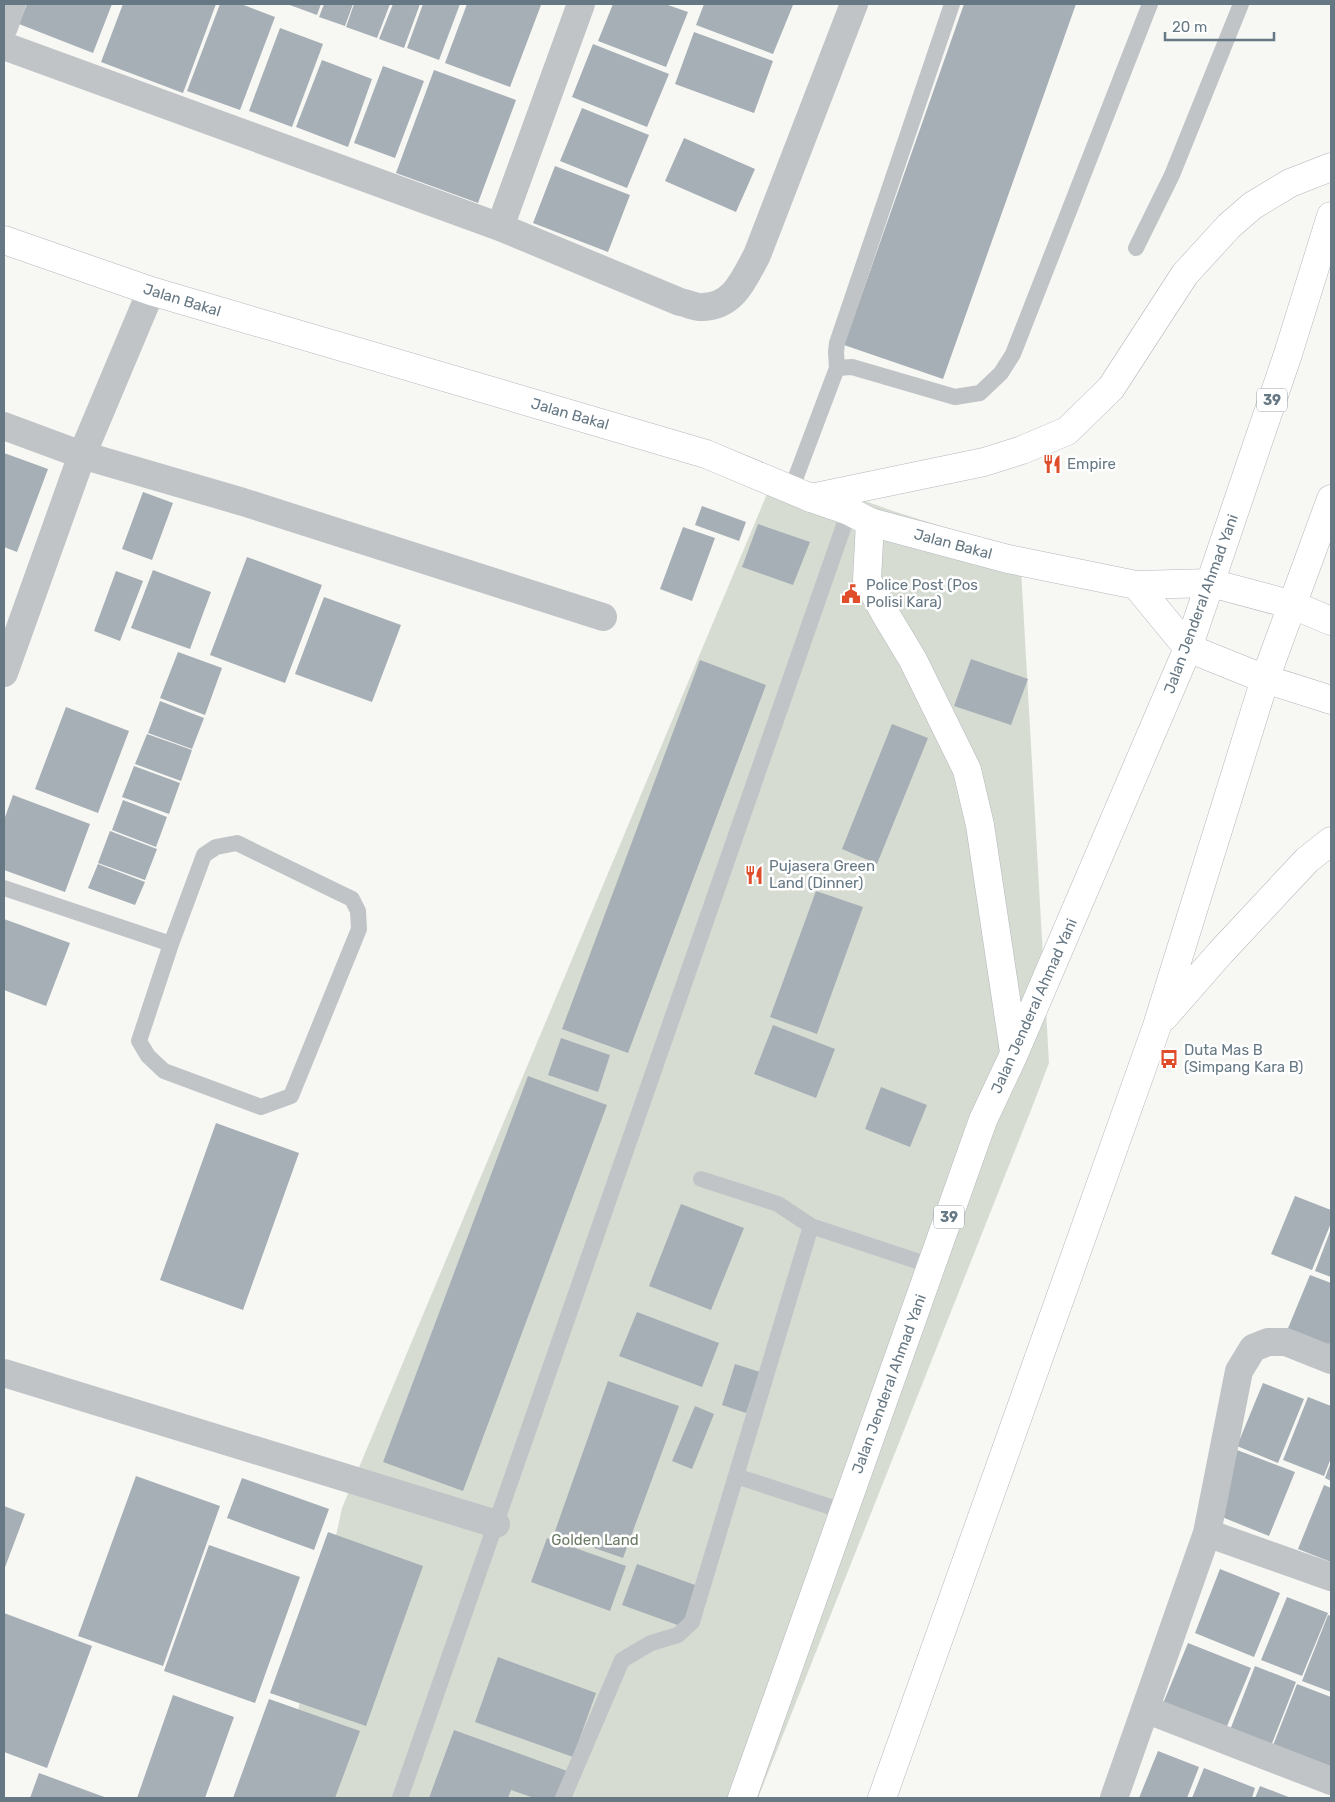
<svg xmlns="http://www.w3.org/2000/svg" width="1335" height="1802" font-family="Rubik,sans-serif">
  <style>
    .green { fill: #d7dcd3 }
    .building { fill: #a6afb5 }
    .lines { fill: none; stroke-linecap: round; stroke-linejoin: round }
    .secondary-casing { stroke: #b2b8bc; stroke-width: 29 }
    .highway-casing { stroke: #b3b7ba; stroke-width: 29 }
    .lane { stroke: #c0c4c7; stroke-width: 16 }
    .street { stroke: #c0c4c7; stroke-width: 28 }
    .secondary { stroke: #fff; stroke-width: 28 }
    .highway { stroke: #fff; stroke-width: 28 }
    .labels { text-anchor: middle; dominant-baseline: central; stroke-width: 5; stroke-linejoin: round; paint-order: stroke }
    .shield { fill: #fff; stroke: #94a0a9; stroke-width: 1 }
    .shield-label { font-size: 14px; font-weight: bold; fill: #667884 }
    .street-label { font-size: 15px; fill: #667884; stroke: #fff }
    .poi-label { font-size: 15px; fill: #667884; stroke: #fff; text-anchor: start }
    .park-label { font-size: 15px; fill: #6b7b65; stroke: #fff }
  </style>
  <rect width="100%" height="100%" fill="#f7f7f4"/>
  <path class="green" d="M 777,470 L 896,512 L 1020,551 L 1049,1063 L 1033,1105 L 758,1798 L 279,1798 L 342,1508 Z"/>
  <path class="building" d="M 27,4 L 112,4 L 93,53 L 19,24 Z
    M 123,4 L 216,4 L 183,93 L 101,62 Z
    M 220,4 L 241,4 L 275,17 L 240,110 L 187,91 Z
    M 287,4 L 321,4 L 317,15 Z
    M 324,4 L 353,4 L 345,26 L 319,17 Z
    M 354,4 L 390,4 L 377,38 L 346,27 Z
    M 393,4 L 420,4 L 404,48 L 379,39 Z
    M 423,4 L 460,4 L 439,60 L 407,48 Z
    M 467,4 L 541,5 L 510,87 L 445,63 Z
    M 613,4 L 665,4 L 688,12 L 666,67 L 598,41 Z
    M 704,4 L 789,4 L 793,5 L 773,54 L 696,25 Z
    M 964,4 L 1076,4 L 943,379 L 844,345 Z
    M 280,28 L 323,44 L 292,127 L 249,111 Z
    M 694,32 L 773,61 L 754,113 L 675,84 Z
    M 593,44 L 669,74 L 647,127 L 572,97 Z
    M 322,60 L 372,79 L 348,147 L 296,127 Z
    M 383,66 L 424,81 L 395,158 L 354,143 Z
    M 434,70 L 516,100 L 478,203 L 396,173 Z
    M 582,108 L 649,135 L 627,188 L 560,161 Z
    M 684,138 L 755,169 L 736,212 L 665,181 Z
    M 555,166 L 630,195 L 608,252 L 533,223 Z
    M 4,453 L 48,469 L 17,552 L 4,547 Z
    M 143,492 L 173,503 L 152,560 L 122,549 Z
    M 702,506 L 746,522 L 739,541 L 695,525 Z
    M 758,524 L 810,542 L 793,585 L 742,567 Z
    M 683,527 L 715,538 L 692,601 L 660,589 Z
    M 247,557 L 322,585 L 285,683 L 210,655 Z
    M 153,570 L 211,592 L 190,649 L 131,628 Z
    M 116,571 L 143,581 L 120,641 L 94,631 Z
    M 324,597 L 401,625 L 372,702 L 295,674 Z
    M 178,652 L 222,668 L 205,715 L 160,698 Z
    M 971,659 L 1028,679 L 1011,725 L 954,706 Z
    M 700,660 L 766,685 L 628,1053 L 562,1029 Z
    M 160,701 L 204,718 L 192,749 L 148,733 Z
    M 66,707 L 129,731 L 98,813 L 35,789 Z
    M 892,724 L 928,738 L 877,864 L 842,849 Z
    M 147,734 L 192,750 L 181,781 L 135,764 Z
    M 134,766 L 180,783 L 169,814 L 122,797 Z
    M 13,795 L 90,824 L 65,892 L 4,870 L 4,820 Z
    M 123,800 L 167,817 L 156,847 L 112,830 Z
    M 110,831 L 157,849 L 145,880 L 98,863 Z
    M 98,864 L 145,882 L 135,905 L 88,888 Z
    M 816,891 L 863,907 L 817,1034 L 770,1017 Z
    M 4,919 L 70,943 L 46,1006 L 4,990 Z
    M 773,1025 L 835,1049 L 816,1098 L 754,1074 Z
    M 561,1038 L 610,1055 L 598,1092 L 548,1075 Z
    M 528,1076 L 607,1105 L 463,1491 L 383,1462 Z
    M 881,1087 L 927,1105 L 910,1147 L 865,1129 Z
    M 216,1123 L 299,1153 L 243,1310 L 160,1280 Z
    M 1295,1196 L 1331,1210 L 1331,1223 L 1312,1270 L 1271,1254 Z
    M 681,1204 L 744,1228 L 711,1310 L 649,1286 Z
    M 1331,1229 L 1331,1277 L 1315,1271 Z
    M 1310,1275 L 1331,1283 L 1331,1340 L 1325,1355 L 1284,1338 Z
    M 637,1312 L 719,1343 L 702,1387 L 619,1356 Z
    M 735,1364 L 760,1372 L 746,1413 L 722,1405 Z
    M 608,1381 L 679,1406 L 623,1558 L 554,1534 Z
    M 1263,1383 L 1304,1399 L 1278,1463 L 1237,1446 Z
    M 1308,1397 L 1331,1406 L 1331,1458 L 1324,1476 L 1283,1460 Z
    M 695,1406 L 714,1414 L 692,1469 L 672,1461 Z
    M 1237,1450 L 1295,1472 L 1269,1536 L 1212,1513 Z
    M 1331,1462 L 1331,1481 L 1325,1478 Z
    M 136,1476 L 220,1506 L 163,1666 L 78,1636 Z
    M 242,1478 L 329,1509 L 314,1550 L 227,1518 Z
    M 1324,1485 L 1331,1488 L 1331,1562 L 1298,1549 Z
    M 4,1506 L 25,1514 L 4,1570 Z
    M 328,1532 L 423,1566 L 366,1726 L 270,1693 Z
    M 547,1538 L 626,1566 L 610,1611 L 531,1582 Z
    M 209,1545 L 300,1577 L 255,1703 L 164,1671 Z
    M 637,1564 L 698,1586 L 683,1627 L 622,1605 Z
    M 1220,1569 L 1280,1593 L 1254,1657 L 1195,1633 Z
    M 1287,1597 L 1328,1613 L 1302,1676 L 1261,1660 Z
    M 4,1613 L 92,1646 L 47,1768 L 4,1752 Z
    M 1328,1615 L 1331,1616 L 1331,1692 L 1302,1681 Z
    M 1188,1643 L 1251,1668 L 1225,1731 L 1162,1706 Z
    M 498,1657 L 596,1693 L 573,1757 L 475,1722 Z
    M 1255,1666 L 1296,1682 L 1271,1746 L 1230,1730 Z
    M 1297,1684 L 1331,1697 L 1331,1771 L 1272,1748 Z
    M 173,1695 L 234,1717 L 205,1798 L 137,1798 Z
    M 269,1699 L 360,1731 L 335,1798 L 233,1798 Z
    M 454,1730 L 567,1771 L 558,1798 L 534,1798 L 511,1790 L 508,1798 L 429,1798 Z
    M 1158,1751 L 1199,1767 L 1187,1798 L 1139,1798 Z
    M 1204,1768 L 1255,1788 L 1252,1798 L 1192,1798 Z
    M 39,1773 L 107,1798 L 30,1798 Z
    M 1260,1786 L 1291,1798 L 1255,1798 Z"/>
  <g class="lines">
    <g class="secondary-casing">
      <path id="secondary" d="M 4,240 L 151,291 L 706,454 L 811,498 L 849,511 L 870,522 L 1008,559 L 1136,585 L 1211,583 L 1293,605 L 1331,621
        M 1136,585 L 1188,648 L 1265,679 L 1331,700"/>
    </g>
    <g class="highway-casing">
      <path id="highway" d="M 811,498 L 984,462 L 1022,450 L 1067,431 L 1111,388 L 1185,274 L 1229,226 L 1252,206 L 1290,183 L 1331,167
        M 870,522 L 867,580 L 886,615 L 913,660 L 967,770 L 980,825 L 1014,1052
        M 1164,1017 L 1221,952 L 1307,860 L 1331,841
        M 742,1798 L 983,1120 L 1014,1054 L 1188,648 L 1288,354 L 1331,216
        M 882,1798 L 1157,1026 L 1265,679 L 1331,499"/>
    </g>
    <path class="lane" d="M 1136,248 L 1172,175 L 1241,4
      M 837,368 L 836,352 L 837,343 L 952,4
      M 791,490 L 837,368 L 852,367 L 955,397 L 980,393 L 1001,373 L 1013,354 L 1150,4
      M 237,843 L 352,899 L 358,911 L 359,929 L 291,1096 L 261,1107 L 164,1071 L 148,1056 L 139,1041 L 171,944 L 204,855 L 216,847 Z
      M 4,888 L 171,944
      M 701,1179 L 778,1204 L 811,1226 L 932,1266
      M 736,1476 L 843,1511
      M 400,1798 L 849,511
      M 563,1798 L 622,1660 L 651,1643 L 678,1635 L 692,1622 L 811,1226"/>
    <path class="street" d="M 4,27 L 12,4
      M 4,46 L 500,227 L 680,302 C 687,303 696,308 703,307 C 734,306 744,279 757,255 L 854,4
      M 500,227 L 581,4
      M 4,426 L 82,455 L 243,502 L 603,617
      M 4,673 L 82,455 L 151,291
      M 4,1373 L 496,1524
      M 1207,1533 L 1331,1577
      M 1145,1709 L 1331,1781
      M 1114,1798 L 1207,1533 L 1239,1371 L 1253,1348 L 1268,1342 L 1286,1342 L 1331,1360"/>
    <use href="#secondary" class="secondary"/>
    <use href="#highway" class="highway"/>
  </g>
  <defs>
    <g id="restaurant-bare" transform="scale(1.5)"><path d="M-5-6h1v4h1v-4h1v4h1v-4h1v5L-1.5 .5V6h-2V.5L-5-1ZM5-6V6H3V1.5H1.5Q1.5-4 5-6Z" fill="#df4d2b" stroke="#fff" stroke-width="2.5" paint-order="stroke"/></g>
    <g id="civic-bare" transform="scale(1.5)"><path d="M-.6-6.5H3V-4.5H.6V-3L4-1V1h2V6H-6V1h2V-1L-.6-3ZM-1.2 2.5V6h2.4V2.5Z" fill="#df4d2b" stroke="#fff" stroke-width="2.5" paint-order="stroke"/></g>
    <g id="bus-bare" transform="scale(1.5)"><path d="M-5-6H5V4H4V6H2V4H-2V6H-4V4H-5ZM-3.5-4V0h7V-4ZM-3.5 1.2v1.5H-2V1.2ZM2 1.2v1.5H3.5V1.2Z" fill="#df4d2b" stroke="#fff" stroke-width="2.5" paint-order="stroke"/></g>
  </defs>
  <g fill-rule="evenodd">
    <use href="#restaurant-bare" x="1052" y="464"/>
    <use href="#civic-bare" x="851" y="594"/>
    <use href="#restaurant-bare" x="754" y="875"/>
    <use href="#bus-bare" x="1169" y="1059"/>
  </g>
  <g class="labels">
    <g class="shield">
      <rect x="1257" y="388.5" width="30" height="23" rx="4"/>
      <rect x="934" y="1205.5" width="30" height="23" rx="4"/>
    </g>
    <g class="shield-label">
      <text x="1272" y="400">39</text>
      <text x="949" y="1217">39</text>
    </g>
    <g class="street-label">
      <text transform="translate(182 300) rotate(17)">Jalan Bakal</text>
      <text transform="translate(570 414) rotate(16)">Jalan Bakal</text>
      <text transform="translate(953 544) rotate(15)">Jalan Bakal</text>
      <text transform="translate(1201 604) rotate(-70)">Jalan Jenderal Ahmad Yani</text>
      <text transform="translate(1034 1006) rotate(-66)">Jalan Jenderal Ahmad Yani</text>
      <text transform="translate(889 1384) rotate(-70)">Jalan Jenderal Ahmad Yani</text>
    </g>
    <g class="poi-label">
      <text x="1067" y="464">Empire</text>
      <text x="866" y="585">Police Post (Pos<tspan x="866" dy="17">Polisi Kara)</tspan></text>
      <text x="769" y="866">Pujasera Green<tspan x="769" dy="17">Land (Dinner)</tspan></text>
      <text x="1184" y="1050">Duta Mas B<tspan x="1184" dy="17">(Simpang Kara B)</tspan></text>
    </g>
    <g class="park-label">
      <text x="595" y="1540">Golden Land</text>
    </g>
  </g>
  <rect width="1335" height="1802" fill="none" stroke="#667884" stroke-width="10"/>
  <path d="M1165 32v8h109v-8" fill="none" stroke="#667884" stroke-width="2.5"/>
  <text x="1172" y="32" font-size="15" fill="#667884" stroke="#ffffff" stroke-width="4" paint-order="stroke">20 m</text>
</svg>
